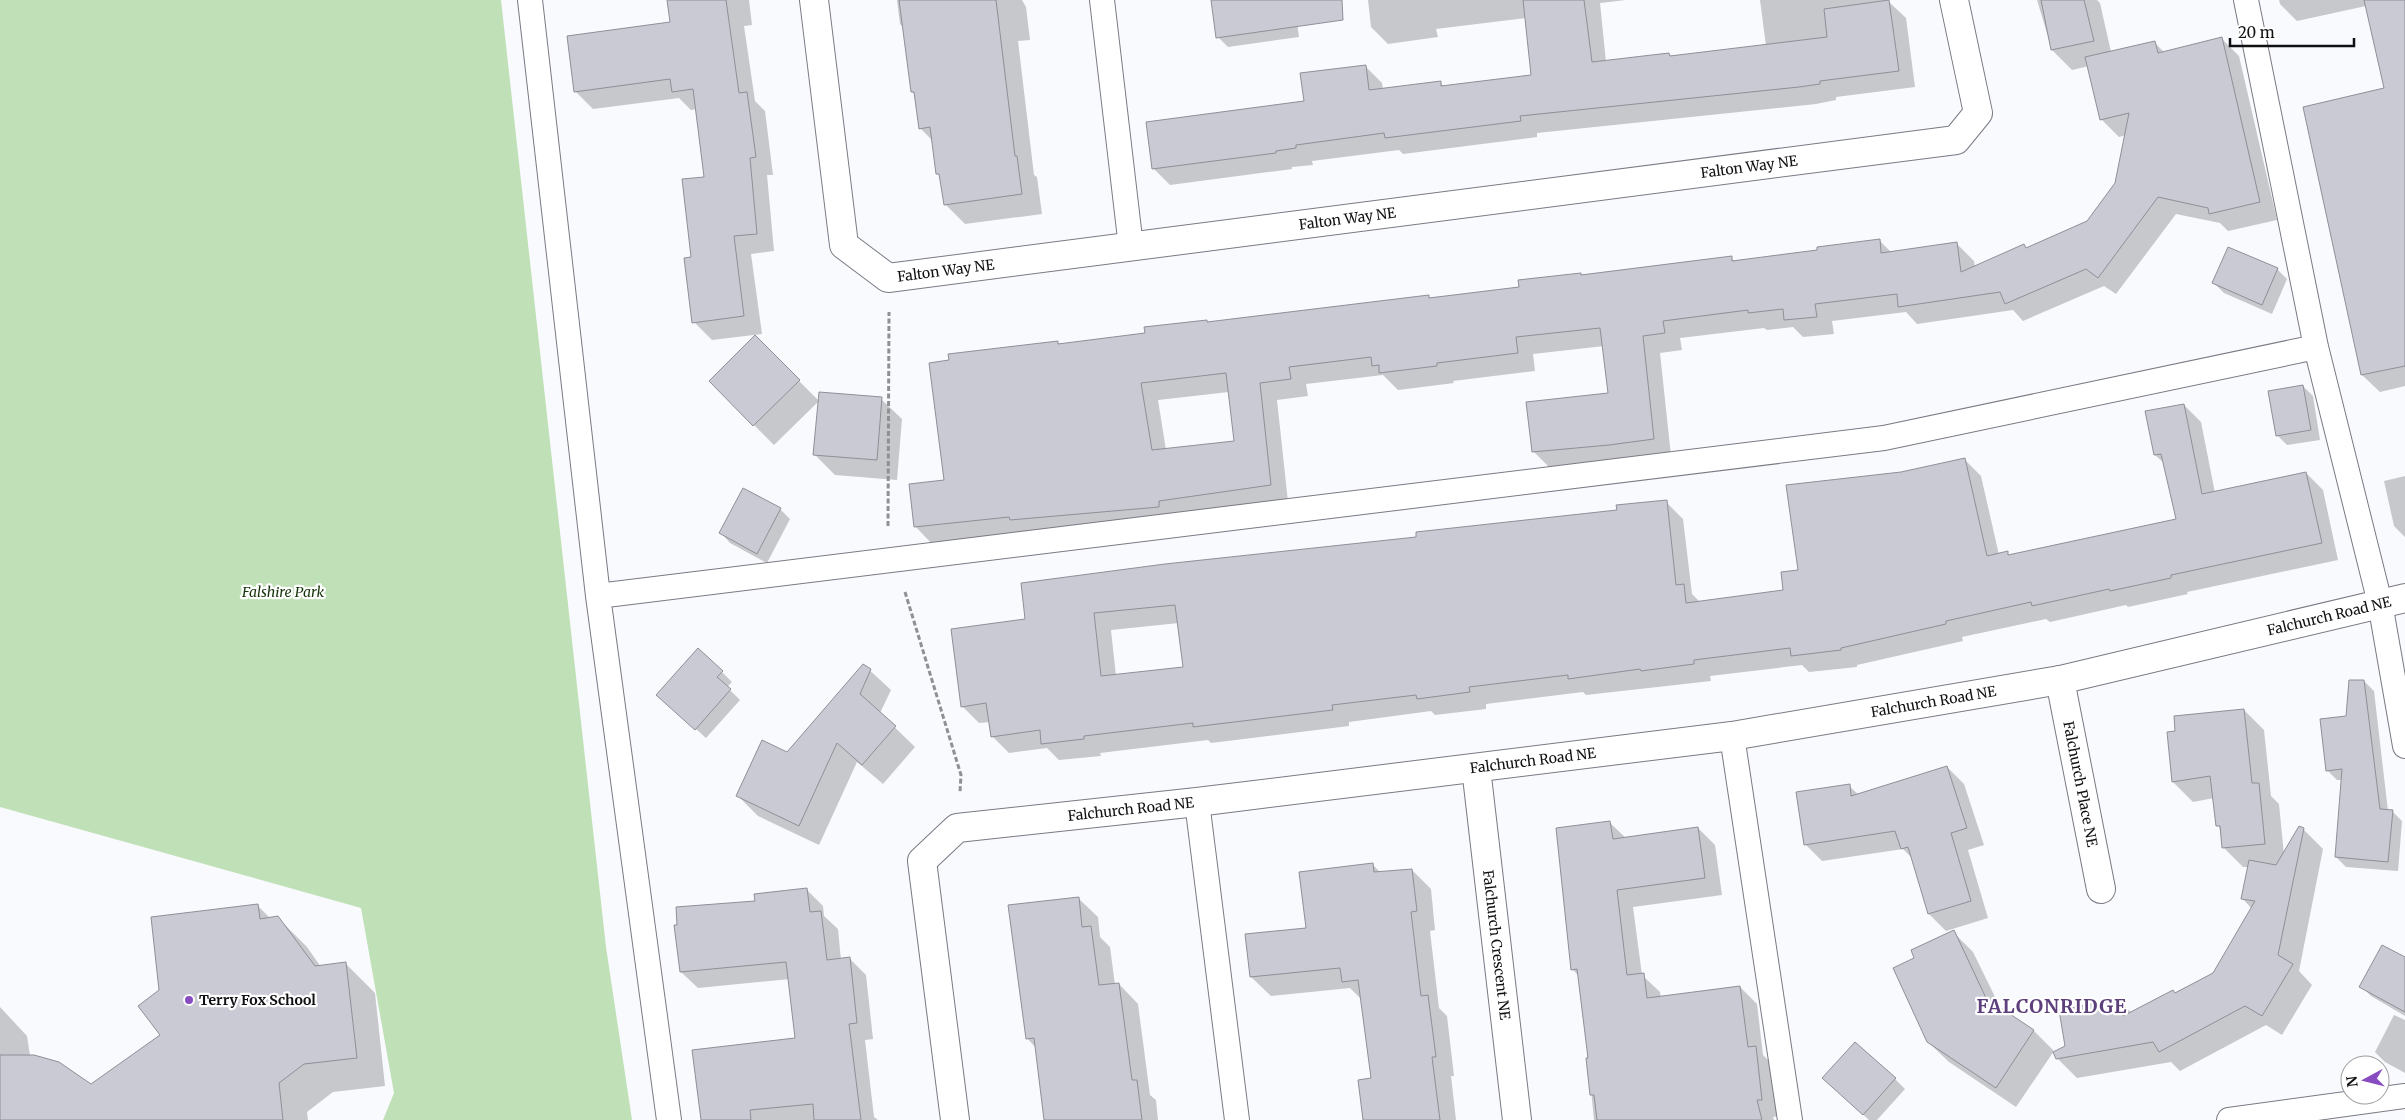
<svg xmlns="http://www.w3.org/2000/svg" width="2405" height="1120" font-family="Merriweather,serif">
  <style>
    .green { fill: #c0e0b7 }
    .shadow { fill: #0003; fill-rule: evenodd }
    .building { fill: #c9cad4; stroke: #8e8f98; fill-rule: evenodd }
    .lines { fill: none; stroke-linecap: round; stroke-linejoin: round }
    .service-casing { stroke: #797a83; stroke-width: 26 }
    .minor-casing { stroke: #797a83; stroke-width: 30 }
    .path { stroke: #909094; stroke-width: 3; stroke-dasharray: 5 2.5; stroke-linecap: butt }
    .service { stroke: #fff; stroke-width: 24 }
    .minor { stroke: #fff; stroke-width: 28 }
    .poi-dot { fill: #884cc2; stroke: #fff; stroke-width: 2 }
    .labels { text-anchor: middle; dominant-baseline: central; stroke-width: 4.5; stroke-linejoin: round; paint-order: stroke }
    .street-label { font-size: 14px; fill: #101013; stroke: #fff }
    .park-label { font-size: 14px; font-style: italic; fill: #16340b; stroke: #fff }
    .poi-label { font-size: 14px; font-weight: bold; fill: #101013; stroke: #fff; text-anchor: start }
    .district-label { font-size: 19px; font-weight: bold; letter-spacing: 1px; fill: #5c3f7b; stroke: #fff }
  </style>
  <rect width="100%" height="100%" fill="#f9fafe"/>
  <path class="green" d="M 0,0 L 501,0 L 606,947 L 632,1120 L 383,1120 L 394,1093 L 361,908 L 0,807 Z"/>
  <path class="shadow" d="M 669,0 L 749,0 L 752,25 L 744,26 L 755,101 L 765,111 L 773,175 L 767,175 L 774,251 L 751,254 L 762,334 L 712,340 L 694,322 L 692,258 L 705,178 L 697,109 L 691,110 L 679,98 L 593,109 L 575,91 L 671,23 Z
    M 897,0 L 1022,0 L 1026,7 L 1030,40 L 1018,41 L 1034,175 L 1037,177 L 1042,214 L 965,224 L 945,204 L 941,178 L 937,173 L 933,141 L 920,128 L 916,95 L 912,92 L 904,28 L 900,24 Z
    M 1213,0 L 1294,0 L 1299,37 L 1228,47 L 1218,37 Z
    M 1368,0 L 1626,0 L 1600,3 L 1606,62 L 1669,54 L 1672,57 L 1766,46 L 1760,0 L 1883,0 L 1883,2 L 1889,2 L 1906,18 L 1915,87 L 1836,97 L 1836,100 L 1816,104 L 1537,133 L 1537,137 L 1403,154 L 1399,150 L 1312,161 L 1313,165 L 1292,167 L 1292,169 L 1170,185 L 1153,168 L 1306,102 L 1365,66 L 1382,83 L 1383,90 L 1440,82 L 1444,87 L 1532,76 L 1526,18 L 1436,29 L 1438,37 L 1388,44 L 1371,27 Z
    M 2037,0 L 2097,0 L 2100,3 L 2111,52 L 2154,42 L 2165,53 L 2222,39 L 2239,56 L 2277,220 L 2228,231 L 2220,223 L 2176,214 L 2116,294 L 2104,286 L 2023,321 L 2013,310 L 1917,324 L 1906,312 L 1832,321 L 1834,334 L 1803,337 L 1793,327 L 1767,330 L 1764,328 L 1680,338 L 1682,350 L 1660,353 L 1671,456 L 1551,469 L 1533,451 L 1610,394 L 1604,346 L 1533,354 L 1535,371 L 1453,381 L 1454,383 L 1398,390 L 1383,375 L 1306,384 L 1308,396 L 1277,400 L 1288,502 L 932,544 L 915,526 L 945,481 L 1057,342 L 1061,345 L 1146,334 L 1206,321 L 1209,323 L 1428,296 L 1431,299 L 1521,288 L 1582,276 L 1731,258 L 1735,262 L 1819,251 L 1879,240 L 1891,252 L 1957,244 L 1974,261 L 1975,267 L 2024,246 L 2027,249 L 2088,222 L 2116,183 L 2126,135 L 2119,137 L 2101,119 L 2089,66 L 2072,70 L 2052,50 ZM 1229,392 L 1235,442 L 1166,450 L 1158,400 Z
    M 2279,0 L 2405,0 L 2405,386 L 2380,392 L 2362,375 L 2304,107 L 2386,89 L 2366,6 L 2297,21 L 2280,4 Z
    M 2277,269 L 2287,279 L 2272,314 L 2224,293 L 2214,283 Z
    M 755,337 L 819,401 L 774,445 L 710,381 Z
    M 2303,386 L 2313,396 L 2320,440 L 2287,445 L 2277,435 Z
    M 881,399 L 902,419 L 897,480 L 835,475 L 815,455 Z
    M 2184,405 L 2201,422 L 2215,493 L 2306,473 L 2323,490 L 2338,560 L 2187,592 L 2188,594 L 2128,607 L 2126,605 L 2050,622 L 2046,619 L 1962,637 L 1963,641 L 1857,665 L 1857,667 L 1809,672 L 1802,665 L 1710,676 L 1711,681 L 1586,695 L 1583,692 L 1486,704 L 1486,709 L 1435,715 L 1431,711 L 1349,722 L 1349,726 L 1211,743 L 1208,740 L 1100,753 L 1101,756 L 1059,760 L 1047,748 L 1009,753 L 992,736 L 990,722 L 979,723 L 962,706 L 1027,620 L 1418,538 L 1618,511 L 1666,502 L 1683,519 L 1692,594 L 1700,602 L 1784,591 L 1799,571 L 1901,473 L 1964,459 L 1981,476 L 1999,555 L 2007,553 L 2010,556 L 2177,520 L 2165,464 L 2155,455 ZM 1179,623 L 1184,668 L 1116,676 L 1111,630 Z
    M 2405,476 L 2405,537 L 2394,526 L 2384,481 Z
    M 780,509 L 790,519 L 767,563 L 730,543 L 721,533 Z
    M 864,665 L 891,690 L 880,713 L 915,747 L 883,784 L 857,762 L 819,845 L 758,816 L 738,796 L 788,753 Z
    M 722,672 L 732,682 L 727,687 L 740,700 L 706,738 L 668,704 Z
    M 2364,681 L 2374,691 L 2388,811 L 2392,811 L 2402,821 L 2398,871 L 2346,867 L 2336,857 L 2342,780 L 2337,780 L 2327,770 L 2347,717 Z
    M 2244,710 L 2264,730 L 2271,796 L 2279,804 L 2284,855 L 2303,829 L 2323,849 L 2299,971 L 2312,985 L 2282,1035 L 2266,1025 L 2180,1071 L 2171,1062 L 2077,1078 L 2057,1058 L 2066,1047 L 2120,1001 L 2132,1013 L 2214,974 L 2252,909 L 2242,898 L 2248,867 L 2243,867 L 2223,847 L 2214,798 L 2193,802 L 2173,782 L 2168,733 Z
    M 1947,767 L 1964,784 L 1984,845 L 1968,850 L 1988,918 L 1946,931 L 1929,914 L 1914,860 L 1903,849 L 1822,861 L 1805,844 L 1849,786 L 1859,795 Z
    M 1610,823 L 1626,838 L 1698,828 L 1715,845 L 1722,895 L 1633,907 L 1642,975 L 1660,992 L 1661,998 L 1740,987 L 1757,1004 L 1763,1055 L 1772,1064 L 1778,1116 L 1773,1117 L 1774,1120 L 1594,1120 L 1580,977 L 1572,969 Z
    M 1373,865 L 1381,873 L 1412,870 L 1431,889 L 1435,930 L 1430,931 L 1439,1008 L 1447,1016 L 1454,1076 L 1451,1076 L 1456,1120 L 1364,1120 L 1372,1080 L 1362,1000 L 1350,988 L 1271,996 L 1251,977 L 1307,929 Z
    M 806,889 L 823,906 L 824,916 L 838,929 L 841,960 L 850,959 L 866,975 L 873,1039 L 865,1040 L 874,1117 L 878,1120 L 701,1120 L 797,1039 L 790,979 L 698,988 L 681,972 L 756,902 Z
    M 1078,898 L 1098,917 L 1100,937 L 1110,947 L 1115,985 L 1119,984 L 1138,1004 L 1150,1095 L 1156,1100 L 1158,1120 L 1045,1120 L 1036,1048 L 1027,1038 Z
    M 258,906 L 271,919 L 278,918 L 307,947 L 321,967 L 346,964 L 375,993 L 385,1086 L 333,1092 L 307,1112 L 308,1120 L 0,1120 L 0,1007 L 27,1036 L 30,1056 L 91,1086 L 162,1035 Z
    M 1953,932 L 1973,952 L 2001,1009 L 2034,1031 L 2054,1051 L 2016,1107 L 1949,1062 L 1928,1042 Z
    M 2405,959 L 2405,1016 L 2371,996 L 2361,986 Z
    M 2394,1015 L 2405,1020 L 2405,1073 L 2385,1062 L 2375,1052 Z
    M 1895,1079 L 1905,1089 L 1877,1120 L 1869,1120 L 1834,1088 Z"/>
  <path class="building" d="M 667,0 L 726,0 L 739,93 L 747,92 L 756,157 L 750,158 L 757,234 L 734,236 L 744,316 L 692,323 L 684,258 L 691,257 L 682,179 L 704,177 L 693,89 L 672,92 L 670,79 L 574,92 L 567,36 L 670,22 Z
    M 899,0 L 996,0 L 1015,156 L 1017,156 L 1022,194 L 944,205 L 939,174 L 936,174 L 930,127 L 919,129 L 914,92 L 911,92 Z
    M 1211,0 L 1342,0 L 1343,20 L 1216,38 Z
    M 1523,0 L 1584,0 L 1592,62 L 1669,53 L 1670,56 L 1827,37 L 1824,9 L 1889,0 L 1899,71 L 1820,81 L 1820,84 L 1799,87 L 1520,116 L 1521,121 L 1385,138 L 1384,133 L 1296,145 L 1296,148 L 1276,151 L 1276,153 L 1152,169 L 1146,122 L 1304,101 L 1300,73 L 1366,65 L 1369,90 L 1441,81 L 1441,86 L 1531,75 Z
    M 2041,0 L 2084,0 L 2094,41 L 2051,50 Z
    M 2364,0 L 2405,0 L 2405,366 L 2361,375 L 2303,107 L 2384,88 Z
    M 2222,37 L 2260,202 L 2209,214 L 2208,208 L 2158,197 L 2098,278 L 2086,269 L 2005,304 L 2000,292 L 1898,307 L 1897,294 L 1815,304 L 1817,317 L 1784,320 L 1783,309 L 1748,313 L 1748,310 L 1663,321 L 1665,333 L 1643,336 L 1654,439 L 1609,445 L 1532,452 L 1526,402 L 1608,393 L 1600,328 L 1516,337 L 1518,353 L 1437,363 L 1437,366 L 1379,373 L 1379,365 L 1372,366 L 1371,357 L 1289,367 L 1291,379 L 1260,383 L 1271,485 L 1159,501 L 1159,507 L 1010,520 L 1009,517 L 914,527 L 909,484 L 944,480 L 929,363 L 949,360 L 948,354 L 1058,341 L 1058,344 L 1145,333 L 1144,327 L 1207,320 L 1207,322 L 1429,295 L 1429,298 L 1519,287 L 1518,280 L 1581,273 L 1581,275 L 1732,256 L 1732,261 L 1817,250 L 1817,247 L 1880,239 L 1881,253 L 1957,242 L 1961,272 L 2024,244 L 2026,248 L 2087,221 L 2115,183 L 2129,113 L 2100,120 L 2085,57 L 2155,41 L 2158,53 ZM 1226,373 L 1234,441 L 1152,450 L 1141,383 Z
    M 2228,247 L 2278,268 L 2262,305 L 2212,283 Z
    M 755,335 L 800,380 L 753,426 L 709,381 Z
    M 2303,385 L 2311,430 L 2276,436 L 2268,391 Z
    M 819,392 L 882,397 L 877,460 L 813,455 Z
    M 2184,404 L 2202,494 L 2306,472 L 2322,543 L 2171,575 L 2171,578 L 2110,591 L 2109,589 L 2032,606 L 2031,602 L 1946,621 L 1946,624 L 1841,648 L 1841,650 L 1791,656 L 1790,648 L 1694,660 L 1694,664 L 1641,671 L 1640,669 L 1568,679 L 1568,675 L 1469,687 L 1470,692 L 1417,699 L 1416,695 L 1332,705 L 1333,710 L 1193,727 L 1193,723 L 1084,736 L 1084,739 L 1041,744 L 1040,730 L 991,737 L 986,703 L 961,707 L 951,629 L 1025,619 L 1021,583 L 1165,564 L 1416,537 L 1416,532 L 1617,510 L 1616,505 L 1667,500 L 1676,585 L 1684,584 L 1686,603 L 1783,590 L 1781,572 L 1798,570 L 1786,485 L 1901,472 L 1965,458 L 1987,556 L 2008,551 L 2008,555 L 2176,519 L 2161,454 L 2154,455 L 2145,411 ZM 1175,605 L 1183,667 L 1101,676 L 1094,613 Z
    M 743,488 L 781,508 L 757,554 L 719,533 Z
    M 698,648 L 723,671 L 717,677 L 731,689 L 695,730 L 656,695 Z
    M 863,664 L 871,669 L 860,694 L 896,726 L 862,765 L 837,743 L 799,826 L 736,796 L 762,740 L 787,752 Z
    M 2349,680 L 2364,680 L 2380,809 L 2393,810 L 2388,862 L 2335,857 L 2342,769 L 2326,771 L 2320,719 L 2346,716 Z
    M 2244,709 L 2252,783 L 2259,783 L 2265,844 L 2222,848 L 2220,826 L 2216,826 L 2210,776 L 2172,782 L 2167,732 L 2175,731 L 2174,716 Z
    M 1947,766 L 1967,828 L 1951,833 L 1971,901 L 1928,914 L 1908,847 L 1901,849 L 1895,831 L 1804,845 L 1796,792 L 1850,784 L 1851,796 Z
    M 1610,821 L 1613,839 L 1698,827 L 1705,878 L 1617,890 L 1627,975 L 1644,973 L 1647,998 L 1740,986 L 1748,1047 L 1756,1046 L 1762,1100 L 1757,1100 L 1762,1120 L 1597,1120 L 1594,1095 L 1590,1095 L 1586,1058 L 1588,1058 L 1577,969 L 1571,970 L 1556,828 Z
    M 2299,826 L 2304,828 L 2278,955 L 2293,964 L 2262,1016 L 2245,1006 L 2159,1052 L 2153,1042 L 2056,1059 L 2053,1052 L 2065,1046 L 2059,1010 L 2120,999 L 2123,1016 L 2173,990 L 2175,993 L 2213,973 L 2255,901 L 2241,899 L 2249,860 L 2276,865 Z
    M 1373,863 L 1374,872 L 1412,869 L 1417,911 L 1411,912 L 1421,996 L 1428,995 L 1436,1057 L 1432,1057 L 1440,1120 L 1363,1120 L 1358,1080 L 1371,1078 L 1358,980 L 1342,982 L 1340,968 L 1250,977 L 1245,934 L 1306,928 L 1299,872 Z
    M 807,888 L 810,912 L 821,911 L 827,960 L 850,957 L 857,1023 L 849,1024 L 861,1120 L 814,1120 L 813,1104 L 750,1110 L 751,1120 L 701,1120 L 692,1050 L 795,1038 L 786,962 L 680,972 L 674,925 L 677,925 L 676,907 L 755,901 L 754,894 Z
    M 1079,897 L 1082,927 L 1091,926 L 1099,985 L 1119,983 L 1132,1080 L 1137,1080 L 1142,1120 L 1044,1120 L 1034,1038 L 1026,1039 L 1008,905 Z
    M 258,904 L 260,919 L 278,916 L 315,966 L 346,962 L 357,1058 L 304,1064 L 279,1083 L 283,1120 L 0,1120 L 0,1055 L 34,1055 L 59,1062 L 91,1084 L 160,1035 L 138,1006 L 159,990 L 151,917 Z
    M 1954,930 L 1986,998 L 2034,1030 L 1996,1088 L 1927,1042 L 1893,968 L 1914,958 L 1911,950 Z
    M 2382,945 L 2405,957 L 2405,1012 L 2359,987 Z
    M 1855,1042 L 1896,1078 L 1863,1115 L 1822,1078 Z"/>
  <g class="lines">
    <g class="service-casing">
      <path id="service" d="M 530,0 L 598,596
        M 1102,0 L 1131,247
        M 2246,0 L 2316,347 L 2380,603 L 2405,746
        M 1732,736 L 1790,1120
        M 1197,802 L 1237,1120
        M 669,1120 L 598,596 L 1884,438 L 2316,347
        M 2229,1120 L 2405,1096"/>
    </g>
    <g class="minor-casing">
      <g id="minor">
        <path id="s1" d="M 814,0 L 844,245 L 888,278 L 1956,140 L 1978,113 L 1954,0"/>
        <path id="s2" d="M 2060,680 L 2101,889"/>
        <path id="s3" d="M 1476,768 L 1517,1120"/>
        <path id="s4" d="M 955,1120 L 922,861 L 957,828 L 1197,802 L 1732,736 L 2060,680 L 2405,598"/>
      </g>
    </g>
    <path class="path" d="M 888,526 L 889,312
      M 905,592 L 961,775 L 960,792"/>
    <use href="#service" class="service"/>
    <use href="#minor" class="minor"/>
  </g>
  <circle class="poi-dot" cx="189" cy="1000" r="5"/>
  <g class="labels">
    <g class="street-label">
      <text stroke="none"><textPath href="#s1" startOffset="1170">Falton Way NE</textPath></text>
      <text stroke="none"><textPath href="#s1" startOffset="765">Falton Way NE</textPath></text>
      <text stroke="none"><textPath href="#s1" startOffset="360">Falton Way NE</textPath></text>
      <text stroke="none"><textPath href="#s4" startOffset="1699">Falchurch Road NE</textPath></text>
      <text stroke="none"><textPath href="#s4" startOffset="1294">Falchurch Road NE</textPath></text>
      <text stroke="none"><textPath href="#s4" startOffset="889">Falchurch Road NE</textPath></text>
      <text stroke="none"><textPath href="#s2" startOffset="106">Falchurch Place NE</textPath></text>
      <text stroke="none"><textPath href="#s4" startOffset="484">Falchurch Road NE</textPath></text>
      <text stroke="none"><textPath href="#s3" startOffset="178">Falchurch Crescent NE</textPath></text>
    </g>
    <g class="park-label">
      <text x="283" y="592">Falshire Park</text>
    </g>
    <g class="poi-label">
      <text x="199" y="1000">Terry Fox School</text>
    </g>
    <g class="district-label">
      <text x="2052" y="1006">FALCONRIDGE</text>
    </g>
  </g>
  <g transform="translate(2365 1080) rotate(263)"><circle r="24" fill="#ffffff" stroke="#9f9fa1"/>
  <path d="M0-4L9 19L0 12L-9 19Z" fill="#884cc2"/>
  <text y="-8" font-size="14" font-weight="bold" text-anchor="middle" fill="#101013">N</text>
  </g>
  <path d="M2230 38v8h124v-8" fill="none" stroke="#101013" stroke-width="2.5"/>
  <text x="2238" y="38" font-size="15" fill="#101013" stroke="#ffffff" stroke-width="4" paint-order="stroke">20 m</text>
</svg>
